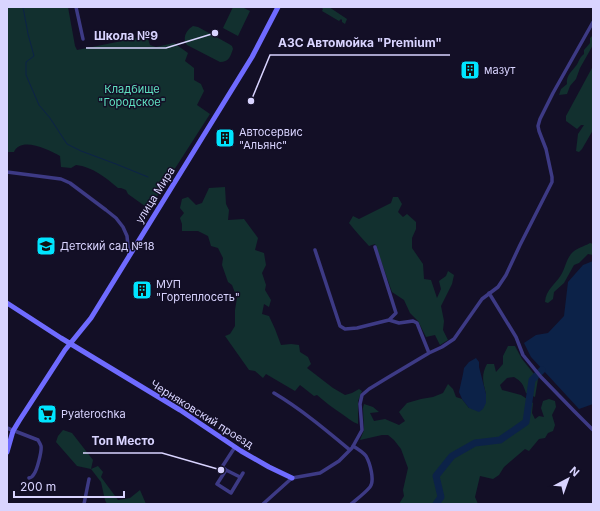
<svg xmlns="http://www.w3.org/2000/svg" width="600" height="511" font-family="Inter,sans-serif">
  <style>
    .green { fill: #12302f }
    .water { fill: #0c2248 }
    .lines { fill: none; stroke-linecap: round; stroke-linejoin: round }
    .stream { stroke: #0c2248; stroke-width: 1 }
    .river { stroke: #0c2248; stroke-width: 7 }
    .street { stroke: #3d3a85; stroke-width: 3.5 }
    .secondary { stroke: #6f6bff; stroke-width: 5 }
    .labels { text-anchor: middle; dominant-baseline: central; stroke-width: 3; stroke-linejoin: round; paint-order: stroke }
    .poi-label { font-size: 11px; fill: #d9d4ff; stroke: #130f26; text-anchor: start }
    .park-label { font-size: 11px; fill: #5fe0c0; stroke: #130f26 }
    .street-label { font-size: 11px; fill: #d9d4ff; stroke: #130f26 }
    .leader { fill: none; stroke: #d9d4ff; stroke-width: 1.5 }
    .callout-dot { fill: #d9d4ff; stroke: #130f26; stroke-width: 1.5 }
    .callout-label { font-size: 12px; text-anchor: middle; font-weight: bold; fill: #d9d4ff; stroke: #130f26; stroke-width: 3; stroke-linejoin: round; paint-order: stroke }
  </style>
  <rect width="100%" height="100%" fill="#130f26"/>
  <path class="green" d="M 7,7 L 68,7 L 75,46 L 77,50 L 147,36 L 150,45 L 156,47 L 174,43 L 188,53 L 185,61 L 194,68 L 194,80 L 201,84 L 204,91 L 197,105 L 210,114 L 149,209 L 128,194 L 126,190 L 121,188 L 118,188 C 105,177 93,167 76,165 L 71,168 L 61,167 L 60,156 C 49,150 21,136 14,152 L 7,152 Z
    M 233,7 L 242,7 L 250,11 L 238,36 L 223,28 Z
    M 321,7 L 329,7 L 347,19 L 345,24 L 342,22 L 342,20 L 341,19 L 339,21 L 322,11 L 323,9 Z
    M 193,26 L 198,27 L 229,44 L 232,46 L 233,49 C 230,57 229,62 220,62 L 187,45 C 182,39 186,30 193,26 Z
    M 593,35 L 593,45 L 580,68 L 576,79 L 570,86 L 567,94 L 559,95 L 561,89 L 567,84 C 566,77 570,73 575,67 C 579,63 578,59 584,54 L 584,50 L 590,43 L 590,38 Z
    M 593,66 L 593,130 L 582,149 L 579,152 L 576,151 L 578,134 L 584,125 L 581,125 L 577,129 L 566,121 L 566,116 Z
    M 225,187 L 226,204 L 229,210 L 228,220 L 244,219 L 258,238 L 255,250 L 264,253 L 266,265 L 262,273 L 266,285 L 265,290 L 271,300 L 269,307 L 264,304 L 262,314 L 269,316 L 275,329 L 281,345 L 291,344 L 299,345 L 300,352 L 308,357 L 311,364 L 307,368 L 333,388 L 345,395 L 352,393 L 359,389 L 362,391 L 358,401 L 358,424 C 352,422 348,418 342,414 C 333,408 325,402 317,395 L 314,396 L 300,385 L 295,391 L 266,374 L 263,378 L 255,371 L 249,370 L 225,336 L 230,334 L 235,326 L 235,310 L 237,298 L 232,285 L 228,282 L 222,265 L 223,258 L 218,248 L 211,246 L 208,236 L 198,231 L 182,231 L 182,224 L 180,218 L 184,213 L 180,208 L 182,199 L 188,197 L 196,205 L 202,203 L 209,188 Z
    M 393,197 L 398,197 L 402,204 L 398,212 L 403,217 L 407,214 L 416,222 L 416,229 L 412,238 L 412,248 L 423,264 L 424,279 L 431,280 L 437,298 L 441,289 L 439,281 L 446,276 L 448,271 L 454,275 L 452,284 L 441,306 L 444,321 L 443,330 L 448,340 L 440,345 L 435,335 L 426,337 L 418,321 L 410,313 L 404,300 L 392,292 L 375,244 L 369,246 C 362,238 355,231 349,223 L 353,216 L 359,219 L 391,203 Z
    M 590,243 L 593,244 L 593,255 L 588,254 L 579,263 L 574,265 L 564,283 L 554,292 L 553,299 L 548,303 L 545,302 C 546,289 555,285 561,275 C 565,269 566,260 571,254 C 576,248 583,247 590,243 Z
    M 508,346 L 515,346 L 522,359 L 538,379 L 535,397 L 526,393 C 523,384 522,382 514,377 L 507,378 L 500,385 L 502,390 L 521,395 L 533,403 L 532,413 L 535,419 L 539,416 L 544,417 L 541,408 L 543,401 L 549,399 L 555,401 L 556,407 L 552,415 L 555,425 L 553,431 L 548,433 L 545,438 L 539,439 L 529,451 L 525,449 L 504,467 L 499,475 L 493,479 L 480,476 L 475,497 L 478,504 L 399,504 L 404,496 L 403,490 L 408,468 L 401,449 L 394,440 L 388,435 L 382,435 L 360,440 L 364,430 L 363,408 L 364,404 L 373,407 L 379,412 L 370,413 L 374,421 L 385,419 L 399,425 L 405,421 L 399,412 L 407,403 L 421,399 L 433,397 L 443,393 L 448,384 L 453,389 L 456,397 L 462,399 L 469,408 L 486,394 C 483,382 481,375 487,364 L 494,364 L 496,372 L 503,364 L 503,356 Z
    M 63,430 L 72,433 L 93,460 L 91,469 L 98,466 L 103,472 L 101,477 L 118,500 L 130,498 L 140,490 L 146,504 L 107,504 L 105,500 L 101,482 L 91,469 L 77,466 L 56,442 L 58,436 Z"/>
  <path class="water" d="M 593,261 L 593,404 L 579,409 L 531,357 L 524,343 L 536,335 L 548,333 L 564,316 L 568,282 L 583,265 Z
    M 476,358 L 479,362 L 479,367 L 486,394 L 486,403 L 483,409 L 479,412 L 469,408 L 462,399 L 459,392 L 463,374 L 464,368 L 469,362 Z"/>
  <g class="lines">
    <path class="stream" d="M 23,7 L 28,34 L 34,56 L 26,62 L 26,75 L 39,105 L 50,118 L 67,144 L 81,151 L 116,164 L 148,177"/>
    <path class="river" d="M 436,504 L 441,497 L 436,476 L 452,456 L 475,443 L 500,440 L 526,422 L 532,380 L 542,370"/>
    <path class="street" d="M 76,7 L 83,39
      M 7,172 L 61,179 L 70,183 L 106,210 L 116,218 L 123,227 L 127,236 L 129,255
      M 375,247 L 396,313 L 389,320
      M 315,250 L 340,326 L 345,329 L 357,328 L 389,320 L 399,323 L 413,321 L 417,323 L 429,353
      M 489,293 L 516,337 L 523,355 L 541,377 L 574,411 L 593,430
      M 274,393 C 301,409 326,430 350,450
      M 7,428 L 38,440 C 39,442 40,443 41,446 C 42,451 37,470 34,474 C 32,477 32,477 29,478
      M 235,447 L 222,467 L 226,470 L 217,484 L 231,493 L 243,473
      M 226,470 L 240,477
      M 84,504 L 89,479
      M 263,504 L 292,478 L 320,473 L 339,461 L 352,448 L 362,430 L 360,404 L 362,395 L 369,389 L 387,378 L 429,353 L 442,347 L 454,339 L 482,299 L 498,287 L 506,275 L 520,245 L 552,182 L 552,177 L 546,149 L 539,131 L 538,126 L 540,119 L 553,93 L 593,22
      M 351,504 C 357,499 365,493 370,487 C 375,481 370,463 366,456 C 363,452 358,449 353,446"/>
    <path class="secondary" d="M 7,303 L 61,338 L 180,410 L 241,451 L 269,467 L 292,478
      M 7,452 L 13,431 L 19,421 L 65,350 L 91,318 L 252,57 L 278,7"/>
  </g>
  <defs>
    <g id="building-square" transform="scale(1)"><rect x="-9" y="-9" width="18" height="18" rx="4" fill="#00e5ff" stroke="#130f26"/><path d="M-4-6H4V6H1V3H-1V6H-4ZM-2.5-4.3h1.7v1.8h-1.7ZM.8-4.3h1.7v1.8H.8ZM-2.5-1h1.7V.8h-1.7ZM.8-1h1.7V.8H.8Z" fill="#111"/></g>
    <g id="school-square" transform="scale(1)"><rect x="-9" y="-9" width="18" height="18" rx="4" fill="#00e5ff" stroke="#130f26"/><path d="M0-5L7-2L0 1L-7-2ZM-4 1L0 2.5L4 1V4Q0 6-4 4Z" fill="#111"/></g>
    <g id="supermarket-square" transform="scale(1)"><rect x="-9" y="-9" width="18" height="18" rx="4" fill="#00e5ff" stroke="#130f26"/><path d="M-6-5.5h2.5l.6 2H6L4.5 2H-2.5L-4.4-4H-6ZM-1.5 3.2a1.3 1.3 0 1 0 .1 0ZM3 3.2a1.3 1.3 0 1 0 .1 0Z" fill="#111"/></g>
  </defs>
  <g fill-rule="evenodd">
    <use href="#building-square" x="470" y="70"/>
    <use href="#building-square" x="225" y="138"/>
    <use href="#school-square" x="46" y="246"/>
    <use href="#building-square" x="142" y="290"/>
    <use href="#supermarket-square" x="47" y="414"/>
  </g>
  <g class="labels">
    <g class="poi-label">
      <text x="484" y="70">мазут</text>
      <text x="239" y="132">Автосервис<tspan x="239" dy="13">"Альянс"</tspan></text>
      <text x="60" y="246">Детский сад №18</text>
      <text x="156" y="284">МУП<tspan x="156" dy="13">"Гортеплосеть"</tspan></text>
      <text x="61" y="414">Pyaterochka</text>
    </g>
    <g class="park-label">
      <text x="132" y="89">Кладбище<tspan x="132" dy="13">"Городское"</tspan></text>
    </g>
    <g class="street-label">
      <text transform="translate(155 195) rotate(-58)">улица Мира</text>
      <text transform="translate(202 414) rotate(32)">Черняковский проезд</text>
    </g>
  </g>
  <path class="leader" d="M215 33L166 48H86M251 101L270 55H450M221 470L162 453H83"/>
  <g class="callout-dot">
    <circle cx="215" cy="33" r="4"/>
    <circle cx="251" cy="101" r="4"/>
    <circle cx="221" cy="470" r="4"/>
  </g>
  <g class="callout-label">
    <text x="126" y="40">Школа №9</text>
    <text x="360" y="47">АЗС Автомойка "Premium"</text>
    <text x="123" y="445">Топ Место</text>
  </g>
  <rect width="600" height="511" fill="none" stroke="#d9d4ff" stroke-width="16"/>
  <g transform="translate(568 479) rotate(41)" stroke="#130f26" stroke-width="3" paint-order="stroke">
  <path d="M0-3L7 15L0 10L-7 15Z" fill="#d9d4ff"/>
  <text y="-6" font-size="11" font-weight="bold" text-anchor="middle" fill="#d9d4ff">N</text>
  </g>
  <path d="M14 491v6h110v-6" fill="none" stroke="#d9d4ff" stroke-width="2"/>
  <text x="20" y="491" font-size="12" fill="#d9d4ff" stroke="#130f26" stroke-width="3" paint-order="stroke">200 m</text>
</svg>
